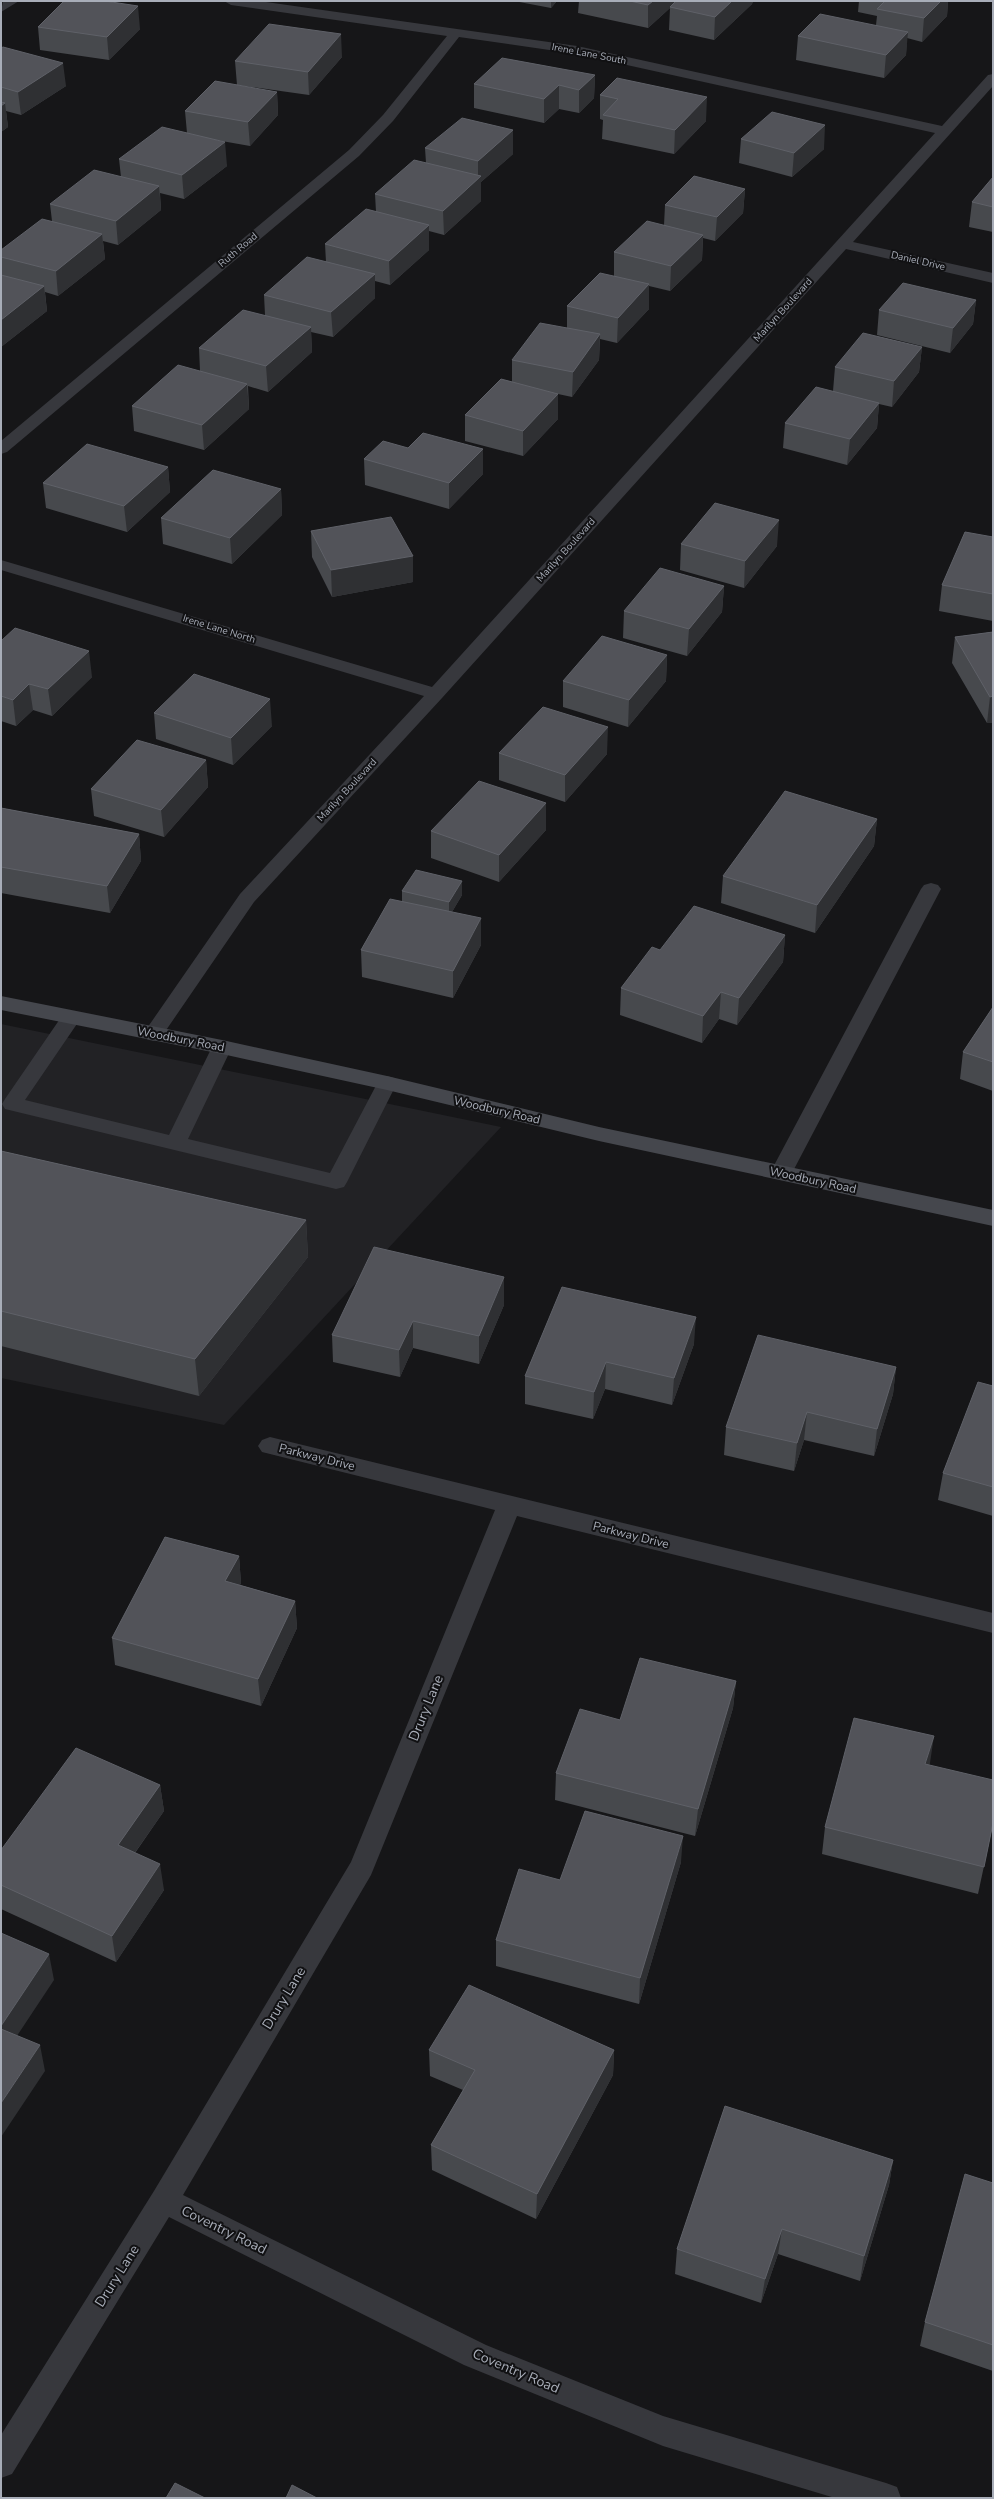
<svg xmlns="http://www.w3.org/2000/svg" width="994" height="2499" font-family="'Nunito Sans',sans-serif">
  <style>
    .built { fill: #222225 }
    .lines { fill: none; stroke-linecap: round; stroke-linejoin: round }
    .service { fill: #37383d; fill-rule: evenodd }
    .minor { fill: #37383d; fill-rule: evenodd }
    .secondary { fill: #45474d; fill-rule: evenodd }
    .wall { fill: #47494d }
    .shaded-wall { fill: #2f3033 }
    .building { fill: #525359; stroke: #5f6168 }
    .labels { text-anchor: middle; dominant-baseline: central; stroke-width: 4; stroke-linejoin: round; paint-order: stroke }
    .far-street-label { font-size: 10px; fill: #a8adb8; stroke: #111113 }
    .street-label { font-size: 12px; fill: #a8adb8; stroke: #111113 }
    .near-street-label { font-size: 14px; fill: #a8adb8; stroke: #111113 }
  </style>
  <rect width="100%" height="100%" fill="#161618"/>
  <path class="built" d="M 1,1024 L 501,1127 L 224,1425 L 1,1378 Z"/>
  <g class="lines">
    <path class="service" d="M 931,883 L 938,885 L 941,889 L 792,1173 L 789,1178 L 781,1180 L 773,1178 L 770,1173 L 921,889 L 924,885 Z
      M 71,1011 L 78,1013 L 81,1018 L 25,1100 L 169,1135 L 212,1047 L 215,1042 L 222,1040 L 229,1042 L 232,1047 L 188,1139 L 330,1173 L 380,1078 L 387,1076 L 394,1078 L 397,1083 L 347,1182 L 344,1187 L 336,1189 L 5,1109 L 2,1104 L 5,1099 L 64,1013 Z"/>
    <path class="minor" d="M 3,1 L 19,1 L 1,12 Z
      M 224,1 L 259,1 L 577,46 L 942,126 L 988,75 L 993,74 L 993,86 L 853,242 L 993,273 L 993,283 L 846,249 L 442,698 L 254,902 L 160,1039 L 153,1041 L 146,1039 L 143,1034 L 240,894 L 424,696 L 1,570 L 1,560 L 432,687 L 935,133 L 577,54 L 459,37 L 393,121 L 359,156 L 7,452 L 1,454 L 1,441 L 349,150 L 383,115 L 447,36 L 231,5 Z
      M 270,1437 L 993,1613 L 993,1633 L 517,1516 L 371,1875 L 183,2195 L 486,2345 L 663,2416 L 886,2483 L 897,2487 L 901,2498 L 835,2498 L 663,2446 L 464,2365 L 169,2217 L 12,2474 L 1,2478 L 1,2435 L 154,2191 L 351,1862 L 495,1510 L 262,1452 L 258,1446 L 262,1440 Z"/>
    <path class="secondary" d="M 1,996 L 222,1040 L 387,1076 L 599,1127 L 993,1210 L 993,1226 L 599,1141 L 387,1090 L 222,1054 L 1,1010 Z"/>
  </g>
  <path class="wall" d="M 514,1 L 557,1 L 551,8 Z
    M 579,1 L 753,1 L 752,4 L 714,40 L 669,30 L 670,8 L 648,28 L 578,13 Z
    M 859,1 L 948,1 L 947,16 L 922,42 L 907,38 L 906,55 L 884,78 L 796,60 L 798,36 L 876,25 L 877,16 L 858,12 Z
    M 38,27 L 140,29 L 109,60 L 40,50 Z
    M 1,48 L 66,86 L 21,115 L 6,111 L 8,127 L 1,132 Z
    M 342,57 L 309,95 L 237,85 L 235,61 Z
    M 595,75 L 594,98 L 579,113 L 559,109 L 544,123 L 474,108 L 474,84 Z
    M 617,78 L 706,121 L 674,154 L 602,139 L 603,120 L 600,119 L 600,95 Z
    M 277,92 L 278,115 L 250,146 L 216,140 L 227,166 L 184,199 L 160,193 L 161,210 L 118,245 L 103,241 L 105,259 L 58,296 L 45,292 L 47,311 L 1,347 L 1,250 L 52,221 L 50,204 L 121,177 L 119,159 L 187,133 L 185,111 Z
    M 513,130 L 513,154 L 481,182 L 481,201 L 444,235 L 429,231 L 429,250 L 390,285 L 375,281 L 375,298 L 333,337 L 311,332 L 312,352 L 268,392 L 248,386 L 249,409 L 204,450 L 134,431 L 132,406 L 200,371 L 199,348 L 265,315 L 264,295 L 326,262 L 325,244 L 376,212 L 375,194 L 426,163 L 425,148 Z
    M 741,139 L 824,149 L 792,177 L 739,163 Z
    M 993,177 L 993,232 L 969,227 L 972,202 Z
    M 745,189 L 743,213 L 715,241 L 703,238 L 702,260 L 670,291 L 649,286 L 649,309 L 617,343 L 600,339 L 599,360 L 572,397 L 558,394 L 558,419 L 523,456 L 465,441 L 465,415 L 512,382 L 512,360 L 567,328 L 567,306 L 614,276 L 614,252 L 664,225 L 665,205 Z
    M 976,300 L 973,324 L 950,353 L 877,335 L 879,310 Z
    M 922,347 L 919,372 L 892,407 L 879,404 L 877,428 L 847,465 L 783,448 L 785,423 L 833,391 L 835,367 Z
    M 408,448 L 483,449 L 483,474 L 449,509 L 365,485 L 364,459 Z
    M 168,467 L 170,492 L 127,532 L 46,508 L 43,483 Z
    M 281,489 L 282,515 L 232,564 L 163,544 L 161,518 Z
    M 311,531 L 413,582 L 332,597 L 312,557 Z
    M 993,537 L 993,621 L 939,611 L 942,585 Z
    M 681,544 L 777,546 L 744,588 L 680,570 Z
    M 724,586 L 722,612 L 687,656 L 623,638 L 624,611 Z
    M 993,632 L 993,723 L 987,723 L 952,663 L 955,637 Z
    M 1,641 L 92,677 L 52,716 L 33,710 L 16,726 L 1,721 Z
    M 667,655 L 666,681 L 628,727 L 563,707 L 563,681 Z
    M 154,713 L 272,726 L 233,765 L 156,739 Z
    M 499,753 L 607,754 L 565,802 L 499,780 Z
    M 206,760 L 208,787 L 164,837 L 94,816 L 91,789 Z
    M 546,803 L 546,830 L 499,882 L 431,858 L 431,831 Z
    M 1,808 L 139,834 L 141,861 L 110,913 L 1,893 Z
    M 877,819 L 874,846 L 815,933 L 721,903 L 723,876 Z
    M 402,891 L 462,895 L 452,912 L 481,945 L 453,998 L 362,977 L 361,950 L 402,902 Z
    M 785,935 L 783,962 L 737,1025 L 719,1019 L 702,1043 L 620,1015 L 621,988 L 660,950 Z
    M 993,1007 L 993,1091 L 960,1079 L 963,1052 Z
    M 1,1151 L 306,1220 L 308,1257 L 199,1396 L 1,1346 Z
    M 504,1305 L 479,1364 L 413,1348 L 400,1377 L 333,1362 L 332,1335 Z
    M 694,1344 L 672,1405 L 605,1389 L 593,1419 L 525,1404 L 525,1376 Z
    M 896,1367 L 893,1394 L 874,1456 L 804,1440 L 794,1471 L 724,1455 L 726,1427 Z
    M 993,1386 L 993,1516 L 938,1500 L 943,1473 Z
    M 239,1556 L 241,1583 L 240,1585 L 295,1601 L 297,1628 L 261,1706 L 115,1665 L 112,1638 Z
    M 736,1681 L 733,1708 L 695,1836 L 555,1800 L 556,1773 L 620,1720 Z
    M 930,1763 L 929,1765 L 993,1824 L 978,1894 L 822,1854 L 825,1827 Z
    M 160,1785 L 164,1811 L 135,1853 L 164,1890 L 116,1962 L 1,1909 L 1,1850 Z
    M 681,1862 L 639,2004 L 496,1966 L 496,1940 L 560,1880 Z
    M 429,2050 L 614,2050 L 613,2075 L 536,2219 L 432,2170 L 431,2145 L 463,2090 L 430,2076 Z
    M 893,2160 L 889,2185 L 860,2281 L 778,2254 L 761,2303 L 675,2274 L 677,2249 Z
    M 993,2183 L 993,2371 L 920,2346 L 925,2322 Z"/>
  <path class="shaded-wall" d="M 551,1 L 557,1 L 551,8 Z
    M 653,1 L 677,1 L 670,7 L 670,8 L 648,28 L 648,5 Z
    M 732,1 L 753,1 L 752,4 L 714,40 L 715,17 Z
    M 941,1 L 948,1 L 947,16 L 922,42 L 924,18 Z
    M 138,6 L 140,29 L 109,60 L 107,37 Z
    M 908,32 L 906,55 L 884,78 L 886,55 Z
    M 341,34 L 342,57 L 309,95 L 308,72 Z
    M 63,63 L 66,86 L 21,115 L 18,92 Z
    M 595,75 L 594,98 L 579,113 L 579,90 Z
    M 559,85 L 559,109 L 544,123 L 544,99 Z
    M 277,92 L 278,115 L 250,146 L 248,122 Z
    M 707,97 L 706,121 L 674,154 L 675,130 Z
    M 5,103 L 8,127 L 1,132 L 1,106 Z
    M 825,125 L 824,149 L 792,177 L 794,153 Z
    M 513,130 L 513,154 L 481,182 L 481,201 L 444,235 L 443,211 L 478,179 L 478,161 Z
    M 225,142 L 227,166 L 184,199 L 182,175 Z
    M 159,186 L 161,210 L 118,245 L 116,221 Z
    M 745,189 L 743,213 L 715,241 L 717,217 Z
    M 429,225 L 429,250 L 390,285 L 389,261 Z
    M 102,234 L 105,259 L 58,296 L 56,271 Z
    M 703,235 L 702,260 L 670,291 L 671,266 Z
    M 375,274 L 375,298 L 333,337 L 331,312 Z
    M 649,284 L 649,309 L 617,343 L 618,318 Z
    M 44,286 L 47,311 L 1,347 L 1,320 Z
    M 976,300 L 973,324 L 950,353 L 953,328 Z
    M 311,327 L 312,352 L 268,392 L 266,366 Z
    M 600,334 L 599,360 L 572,397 L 573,372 Z
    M 922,347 L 919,372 L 892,407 L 894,381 Z
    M 247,384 L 249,409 L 204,450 L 202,425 Z
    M 558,394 L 558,419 L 523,456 L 523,431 Z
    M 879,403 L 877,428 L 847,465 L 850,439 Z
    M 483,449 L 483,474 L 449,509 L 449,483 Z
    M 168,467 L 170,492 L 127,532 L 124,506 Z
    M 281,489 L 282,515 L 232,564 L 230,538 Z
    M 779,520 L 777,546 L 744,588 L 745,561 Z
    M 413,556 L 413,582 L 332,597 L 331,570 Z
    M 724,586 L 722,612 L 687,656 L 689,629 Z
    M 89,651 L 92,677 L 52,716 L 48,689 Z
    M 667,655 L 666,681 L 628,727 L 629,700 Z
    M 29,684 L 33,710 L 16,726 L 13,700 Z
    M 993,696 L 993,723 L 987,723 L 990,697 Z
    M 270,699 L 272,726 L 233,765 L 231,738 Z
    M 608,727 L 607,754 L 565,802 L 565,775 Z
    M 206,760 L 208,787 L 164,837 L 161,810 Z
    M 546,803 L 546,830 L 499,882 L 499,855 Z
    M 877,819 L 874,846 L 815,933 L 817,905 Z
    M 139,834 L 141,861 L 110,913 L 107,886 Z
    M 462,881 L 462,895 L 449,917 L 449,902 Z
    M 481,918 L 481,945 L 453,998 L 453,971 Z
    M 785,935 L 783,962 L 737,1025 L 739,998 Z
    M 721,992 L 719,1019 L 702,1043 L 703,1016 Z
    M 306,1220 L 308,1257 L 199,1396 L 195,1359 Z
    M 504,1277 L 504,1305 L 479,1364 L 479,1336 Z
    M 696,1317 L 694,1344 L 672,1405 L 674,1378 Z
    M 413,1321 L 413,1348 L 400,1377 L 399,1350 Z
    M 606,1362 L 605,1389 L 593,1419 L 594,1392 Z
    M 896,1367 L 893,1394 L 874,1456 L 877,1429 Z
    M 807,1412 L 804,1440 L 794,1471 L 797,1443 Z
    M 239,1556 L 241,1583 L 228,1608 L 225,1581 Z
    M 295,1601 L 297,1628 L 261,1706 L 258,1679 Z
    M 736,1681 L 733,1708 L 695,1836 L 698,1809 Z
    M 934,1736 L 930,1763 L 921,1791 L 925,1764 Z
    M 160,1785 L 164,1811 L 122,1871 L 118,1845 Z
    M 683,1836 L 681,1862 L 639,2004 L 640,1978 Z
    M 160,1864 L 164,1890 L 116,1962 L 112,1936 Z
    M 49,1954 L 54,1980 L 5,2054 L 1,2035 L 1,2026 Z
    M 40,2045 L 45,2071 L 1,2137 L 1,2103 Z
    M 614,2050 L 613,2075 L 536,2219 L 537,2194 Z
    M 893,2160 L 889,2185 L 860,2281 L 864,2256 Z
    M 782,2229 L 778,2254 L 761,2303 L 765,2279 Z"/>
  <path class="building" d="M 64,1 L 105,1 L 138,6 L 107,37 L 38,27 Z
    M 630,1 L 653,1 L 648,5 Z
    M 676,1 L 732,1 L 715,17 L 670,7 Z
    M 885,1 L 941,1 L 924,18 L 877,9 Z
    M 820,14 L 908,32 L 886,55 L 798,36 Z
    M 269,24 L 341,34 L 308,72 L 235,61 Z
    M 3,47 L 63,63 L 18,92 L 1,87 L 1,48 Z
    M 502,58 L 595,75 L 579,90 L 559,85 L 544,99 L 474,84 Z
    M 617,78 L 707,97 L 675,130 L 603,115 L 618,99 L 600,95 Z
    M 215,81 L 277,92 L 248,122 L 185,111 Z
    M 1,102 L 5,103 L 1,106 Z
    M 772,112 L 825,125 L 794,153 L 741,139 Z
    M 462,118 L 513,130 L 478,161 L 425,148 Z
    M 162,127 L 225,142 L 182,175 L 119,159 Z
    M 414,160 L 481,176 L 443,211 L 375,194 Z
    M 94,170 L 159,186 L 116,221 L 50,204 Z
    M 694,176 L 745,189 L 717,217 L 665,205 Z
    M 993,177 L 993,207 L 972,202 Z
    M 366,209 L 429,225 L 389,261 L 325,244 Z
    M 42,219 L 102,234 L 56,271 L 1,257 L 1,250 Z
    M 647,221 L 703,235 L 671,266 L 614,252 Z
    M 307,257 L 375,274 L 331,312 L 264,295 Z
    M 600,273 L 649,284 L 618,318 L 567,306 Z
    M 1,275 L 44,286 L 1,320 Z
    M 903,283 L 976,300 L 953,328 L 879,310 Z
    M 243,310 L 311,327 L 266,366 L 199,348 Z
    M 540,323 L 600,334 L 573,372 L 512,360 Z
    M 863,333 L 922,347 L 894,381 L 835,367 Z
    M 178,365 L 247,384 L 202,425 L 132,406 Z
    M 501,379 L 558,394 L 523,431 L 465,415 Z
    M 816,387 L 879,403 L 850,439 L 785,423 Z
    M 423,433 L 483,449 L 449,483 L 364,459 L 383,441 L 408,448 Z
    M 87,444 L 168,467 L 124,506 L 43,483 Z
    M 213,470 L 281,489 L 230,538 L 161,518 Z
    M 715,503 L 779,520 L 745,561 L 681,544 Z
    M 391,517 L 413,556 L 331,570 L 311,531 Z
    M 965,532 L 993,537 L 993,594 L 942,585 Z
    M 660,568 L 724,586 L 689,629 L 624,611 Z
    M 15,628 L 89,651 L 48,689 L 29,684 L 13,700 L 1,696 L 1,641 Z
    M 993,632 L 993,696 L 990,697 L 955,637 Z
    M 602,636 L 667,655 L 629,700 L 563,681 Z
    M 194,674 L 270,699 L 231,738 L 154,713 Z
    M 543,707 L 608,727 L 565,775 L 499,753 Z
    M 137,740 L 206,760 L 161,810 L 91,789 Z
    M 479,781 L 546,803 L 499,855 L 431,831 Z
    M 785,791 L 877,819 L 817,905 L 723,876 Z
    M 1,808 L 139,834 L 107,886 L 1,867 Z
    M 416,870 L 462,881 L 449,902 L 402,891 Z
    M 390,899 L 481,918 L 453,971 L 361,950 Z
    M 694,906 L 785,935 L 739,998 L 721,992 L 703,1016 L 621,988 L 652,947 L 660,950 Z
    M 993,1007 L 993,1062 L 963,1052 Z
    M 1,1151 L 306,1220 L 195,1359 L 1,1311 Z
    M 374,1247 L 504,1277 L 479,1336 L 413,1321 L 399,1350 L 332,1335 Z
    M 562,1287 L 696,1317 L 674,1378 L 606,1362 L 594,1392 L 525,1376 Z
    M 758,1335 L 896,1367 L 877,1429 L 807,1412 L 797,1443 L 726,1427 Z
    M 978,1382 L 993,1386 L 993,1487 L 943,1473 Z
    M 165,1537 L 239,1556 L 225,1581 L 295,1601 L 258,1679 L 112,1638 Z
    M 640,1658 L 736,1681 L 698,1809 L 556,1773 L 580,1709 L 620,1720 Z
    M 854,1718 L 934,1736 L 925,1764 L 993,1780 L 993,1823 L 984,1867 L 825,1827 Z
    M 76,1748 L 160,1785 L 118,1845 L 160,1864 L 112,1936 L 1,1885 L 1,1850 Z
    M 585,1811 L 683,1836 L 640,1978 L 496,1940 L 519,1869 L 560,1880 Z
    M 1,1933 L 49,1954 L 1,2026 Z
    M 469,1985 L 614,2050 L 537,2194 L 431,2145 L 475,2070 L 429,2050 Z
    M 1,2029 L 40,2045 L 1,2103 Z
    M 725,2106 L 893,2160 L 864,2256 L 782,2229 L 765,2279 L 677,2249 Z
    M 965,2174 L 993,2183 L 993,2345 L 925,2322 Z
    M 175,2483 L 205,2498 L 166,2498 Z
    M 292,2485 L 317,2498 L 286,2498 Z"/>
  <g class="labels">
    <g class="far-street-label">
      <text transform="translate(589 54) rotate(11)">Irene Lane South</text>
      <text transform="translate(238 250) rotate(-40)">Ruth Road</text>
      <text transform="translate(918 261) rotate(13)">Daniel Drive</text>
      <text transform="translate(783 310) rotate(-48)">Marilyn Boulevard</text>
      <text transform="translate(566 550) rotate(-48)">Marilyn Boulevard</text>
      <text transform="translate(219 629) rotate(17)">Irene Lane North</text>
      <text transform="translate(347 790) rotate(-47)">Marilyn Boulevard</text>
    </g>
    <g class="street-label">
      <text transform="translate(181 1039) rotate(11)">Woodbury Road</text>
      <text transform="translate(497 1110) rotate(13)">Woodbury Road</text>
      <text transform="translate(813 1180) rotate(12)">Woodbury Road</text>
      <text transform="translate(317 1457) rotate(14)">Parkway Drive</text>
      <text transform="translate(631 1535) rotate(14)">Parkway Drive</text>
    </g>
    <g class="near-street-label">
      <text transform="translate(426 1708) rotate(-68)">Drury Lane</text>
      <text transform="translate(284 1998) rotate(-59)">Drury Lane</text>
      <text transform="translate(224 2230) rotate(26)">Coventry Road</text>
      <text transform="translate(117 2276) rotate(-58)">Drury Lane</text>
      <text transform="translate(516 2371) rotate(23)">Coventry Road</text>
    </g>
  </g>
  <rect width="994" height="2499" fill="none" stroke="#a8adb8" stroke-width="4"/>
</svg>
